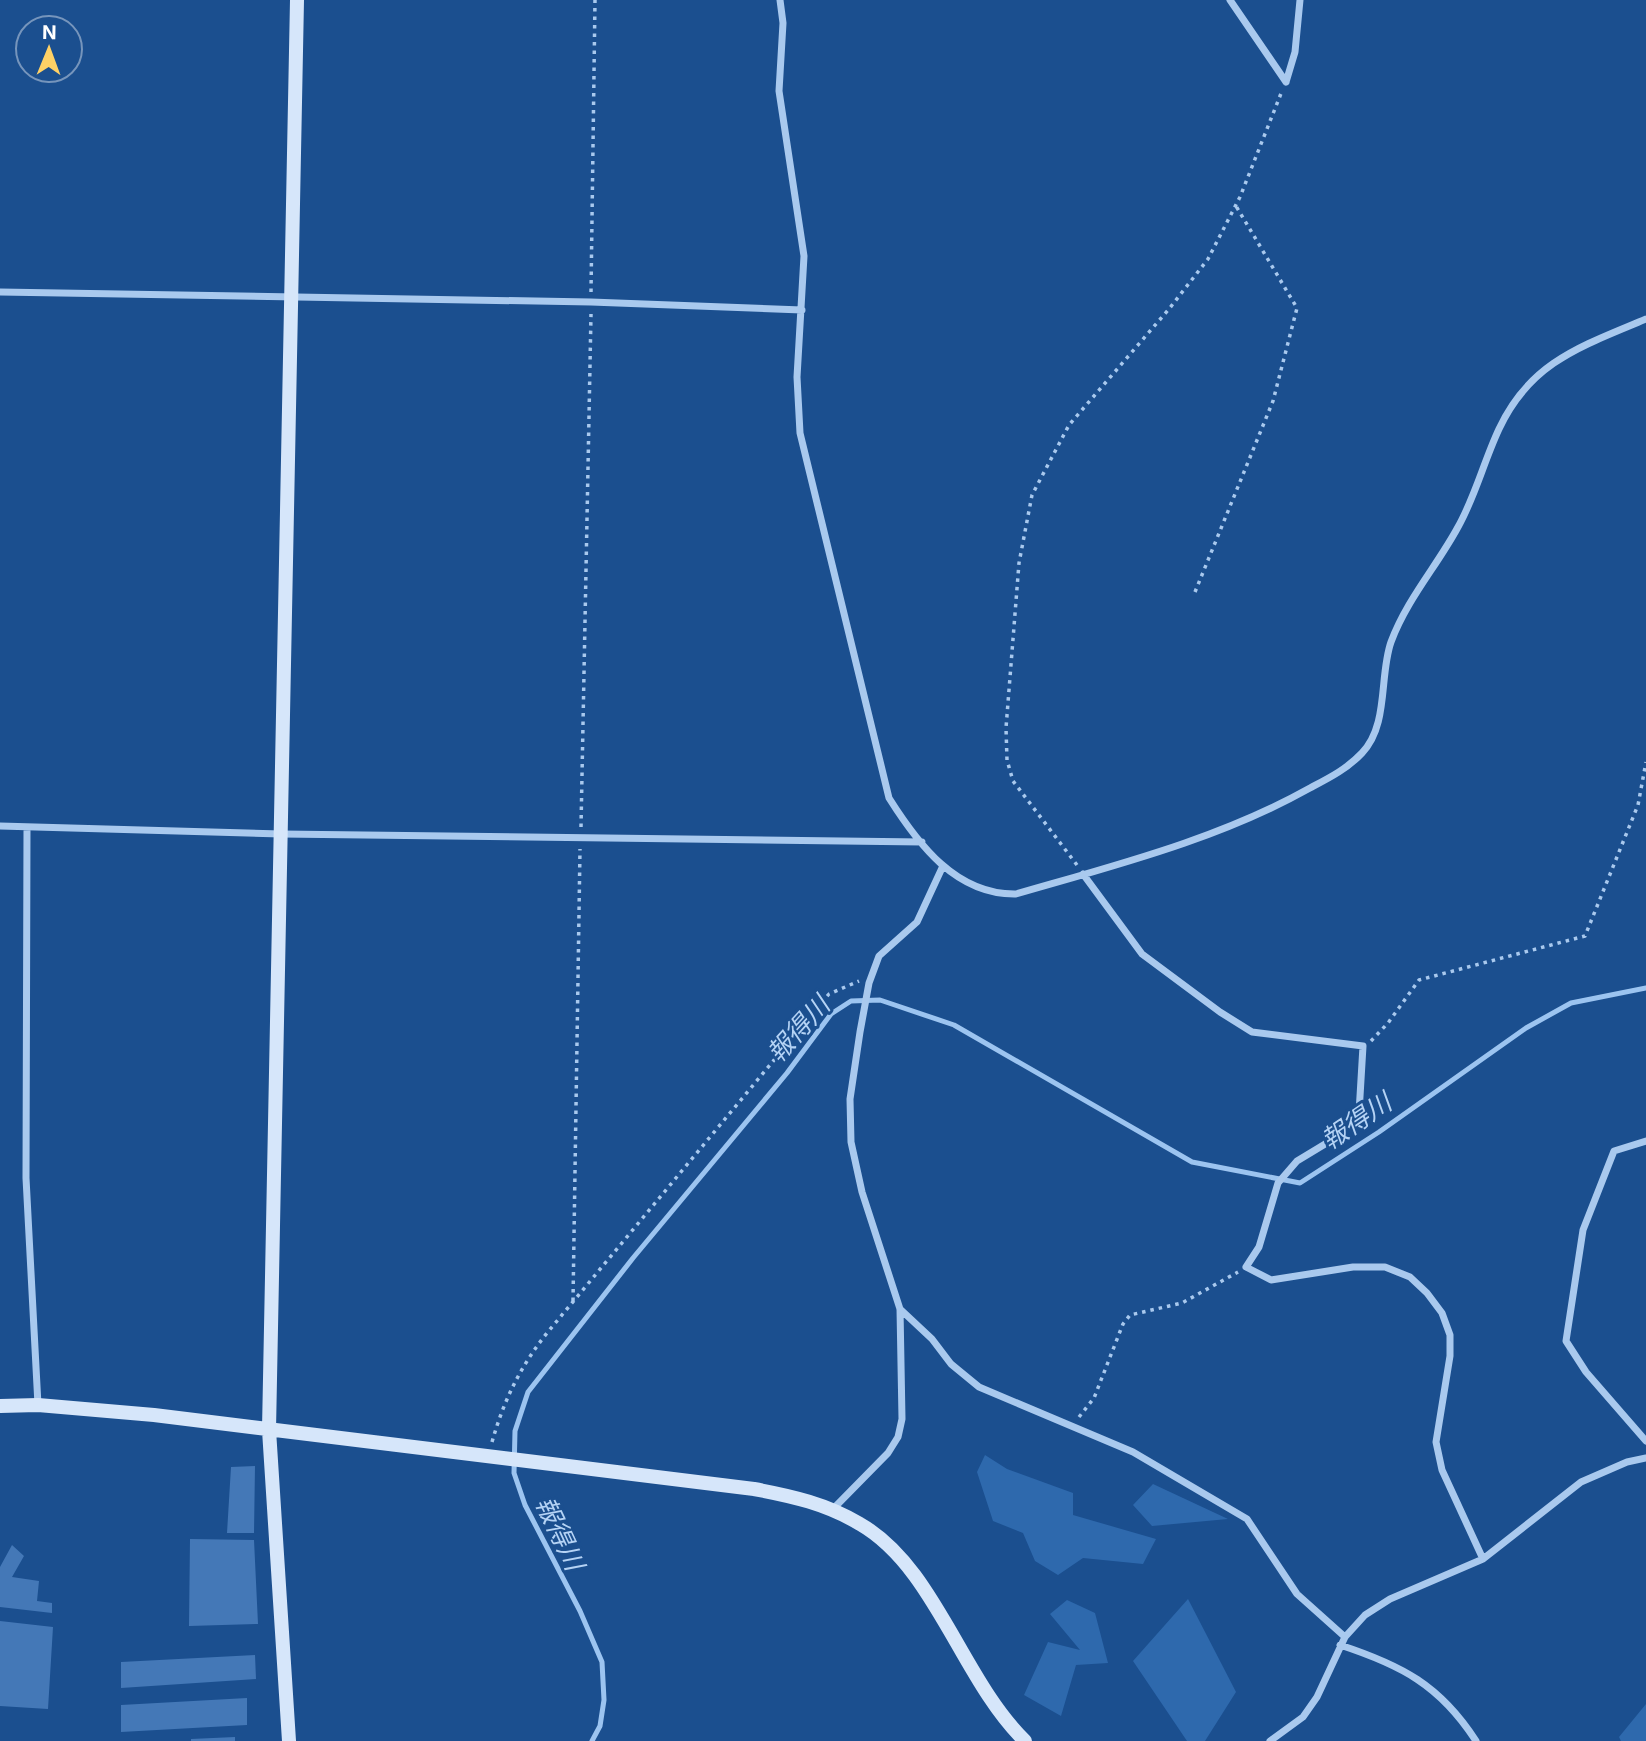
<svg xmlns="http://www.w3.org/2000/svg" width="1646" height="1741" font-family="Inter,'Noto Sans JP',sans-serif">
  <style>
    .green { fill: #2e69ad }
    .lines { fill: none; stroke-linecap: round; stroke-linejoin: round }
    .stream { stroke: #9cc4f0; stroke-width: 5 }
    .building { fill: #4478b7 }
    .path { stroke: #a9c9ee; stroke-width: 3.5; stroke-dasharray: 3.5 5; stroke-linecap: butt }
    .street { stroke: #a9c9ee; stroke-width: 7 }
    .secondary { stroke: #d6e6fa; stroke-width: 14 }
    .labels { text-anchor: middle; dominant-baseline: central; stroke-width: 6; stroke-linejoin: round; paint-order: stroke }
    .water-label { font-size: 26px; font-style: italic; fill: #b5d3f5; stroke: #1b4f8f }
  </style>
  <rect width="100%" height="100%" fill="#1b4f8f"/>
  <path class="green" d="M 985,1455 L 1007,1469 L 1073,1493 L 1073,1515 L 1156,1539 L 1143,1564 L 1083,1558 L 1058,1575 L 1035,1561 L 1023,1533 L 993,1521 L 977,1472 Z
    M 1153,1484 L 1228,1519 L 1152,1526 L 1133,1505 Z
    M 1188,1599 L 1236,1692 L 1205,1741 L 1187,1741 L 1133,1661 Z
    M 1067,1600 L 1095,1613 L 1108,1663 L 1076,1665 L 1061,1716 L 1024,1695 L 1048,1642 L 1080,1650 L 1050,1614 Z
    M 1646,1704 L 1646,1741 L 1621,1741 L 1619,1737 Z"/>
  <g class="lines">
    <path class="stream" d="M 592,1741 L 600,1726 L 604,1700 L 602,1662 L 580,1611 L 525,1505 L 514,1473 L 515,1431 L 528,1392 L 633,1258 L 787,1073 L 831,1014 L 851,1001 L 880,1000 L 954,1025 L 1192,1162 L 1300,1183 L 1379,1132 L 1526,1028 L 1571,1003 L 1646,988"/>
  </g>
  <path class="building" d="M 255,1466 L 254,1533 L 227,1533 L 231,1467 Z
    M 190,1539 L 254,1540 L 258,1624 L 189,1626 Z
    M 12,1545 L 24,1556 L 12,1577 L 39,1581 L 37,1601 L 52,1603 L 52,1613 L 0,1607 L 0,1567 Z
    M 0,1621 L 53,1627 L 48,1709 L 0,1706 Z
    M 255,1655 L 256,1679 L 121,1688 L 121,1662 Z
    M 247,1698 L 247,1725 L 121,1732 L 121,1705 Z
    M 235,1737 L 235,1741 L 191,1741 L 191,1739 Z"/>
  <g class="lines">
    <path class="path" d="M 591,292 L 595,0
      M 1195,592 L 1273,401 L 1297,308 L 1236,206
      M 581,827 L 591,314
      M 1077,865 L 1013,781 L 1007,760 L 1006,728 L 1019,563 L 1032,495 L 1069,425 L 1169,309 L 1208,259 L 1240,197 L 1282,91
      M 1371,1041 L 1388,1023 L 1419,980 L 1585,936 L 1638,805 L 1646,762
      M 573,1301 L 580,849
      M 1079,1417 L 1094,1398 L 1123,1324 L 1130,1315 L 1182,1303 L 1238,1272
      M 492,1442 C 504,1400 520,1367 547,1333 L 829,994 L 859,981"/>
    <path class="street" d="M 780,0 L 783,23 L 779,91 L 804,256 L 797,377 L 800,433 L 889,798 C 918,844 956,895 1016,894 C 1116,865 1219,839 1310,788 C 1329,778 1347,769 1362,753 C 1389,725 1379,676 1391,642 C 1407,599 1437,566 1458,527 C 1475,497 1484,461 1499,429 C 1530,362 1582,346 1646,319
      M 1230,0 L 1286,82
      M 1286,82 L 1295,52 L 1300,0
      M 0,292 L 591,302 L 802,310
      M 0,826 L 281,834 L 922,842
      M 27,828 L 26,1178 L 38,1405
      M 1083,874 L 1142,954 L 1220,1012 L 1252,1032 L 1363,1046 L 1359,1113 L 1340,1135 L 1297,1161 L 1278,1183 L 1259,1247 L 1246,1267 L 1271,1280 L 1353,1267 L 1385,1267 L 1410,1277 L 1427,1293 L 1442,1313 L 1450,1335 L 1450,1356 L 1436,1442 L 1442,1470 L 1483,1559
      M 1646,1141 L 1614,1151 L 1583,1230 L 1566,1341 L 1586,1372 L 1646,1441
      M 900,1309 L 932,1339 L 951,1364 L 979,1387 L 1133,1452 L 1247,1519 L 1297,1594 L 1345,1637
      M 833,1509 L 888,1453 L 898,1437 L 902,1419 L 900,1309 L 862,1192 L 851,1142 L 850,1099 L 860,1032 L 869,983 L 879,956 L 917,922 L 942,868
      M 1340,1645 C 1401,1665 1440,1685 1476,1741
      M 1270,1741 L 1303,1717 L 1317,1697 L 1345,1637 L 1365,1615 L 1390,1599 L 1483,1559 L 1581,1482 L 1627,1462 L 1646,1458"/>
    <path class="secondary" d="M 0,1406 L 38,1405 L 154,1415 L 754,1489 C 792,1496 827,1504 860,1524 C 935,1567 962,1680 1025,1741
      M 289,1741 L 269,1430 L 297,0"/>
  </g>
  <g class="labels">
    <g class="water-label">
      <text transform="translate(798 1029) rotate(-48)">報得川</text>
      <text transform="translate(1356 1121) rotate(-34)">報得川</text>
      <text transform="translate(560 1533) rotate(65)">報得川</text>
    </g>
  </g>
  <g transform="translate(49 49) rotate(1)"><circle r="33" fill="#1b4f8f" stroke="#7695bc" stroke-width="2"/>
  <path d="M0-5L12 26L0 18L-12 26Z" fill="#ffd166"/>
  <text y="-10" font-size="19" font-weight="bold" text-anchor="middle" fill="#ffffff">N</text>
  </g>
</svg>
